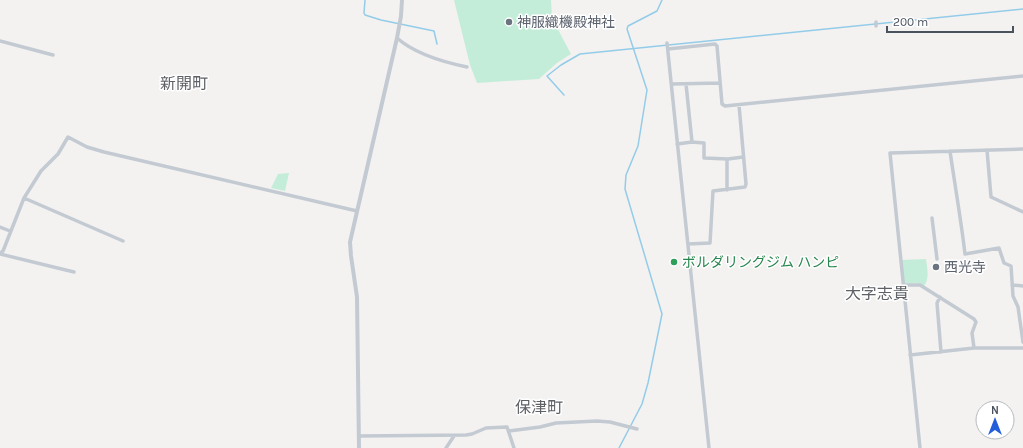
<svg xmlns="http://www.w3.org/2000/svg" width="1023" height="448" font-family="Karla,'Noto Sans JP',sans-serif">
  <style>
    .green { fill: #c3edd9 }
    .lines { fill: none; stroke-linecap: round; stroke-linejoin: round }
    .stream { stroke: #93cce8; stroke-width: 1.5 }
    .minor { stroke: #c3cad2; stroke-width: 3.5 }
    .tertiary { stroke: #c3cad2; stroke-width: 4 }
    .worship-dot { fill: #6b7280; stroke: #fff; stroke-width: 1.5 }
    .leisure-dot { fill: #2e9e5b; stroke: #fff; stroke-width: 1.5 }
    .labels { text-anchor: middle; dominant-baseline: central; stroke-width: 3; stroke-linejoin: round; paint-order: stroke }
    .worship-label { font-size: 14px; fill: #5b616d; stroke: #fff; text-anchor: start }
    .leisure-label { font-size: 14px; fill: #27864d; stroke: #fff; text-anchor: start }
    .quarter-label { font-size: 16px; fill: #5e6166; stroke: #fff }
  </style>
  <rect width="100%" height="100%" fill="#f3f2f1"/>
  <path class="green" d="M 454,0 L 551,0 L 552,18 L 571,54 L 557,63 L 539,79 L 477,83 L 470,65 Z
    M 289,173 L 285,191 L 271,188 L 278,174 Z
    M 926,259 C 927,267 930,279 924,286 L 916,283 L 903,284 L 901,260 Z"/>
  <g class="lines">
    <path class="stream" d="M 365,0 L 364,13 L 365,15 L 381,20 L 434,31 L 437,44
      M 564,95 L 547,76 L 561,65 L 580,54 L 1023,9
      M 619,448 L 642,404 L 648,383 L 662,314 L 625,189 L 626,175 L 638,146 L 647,90 L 627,29 L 628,26 L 657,11 L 662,0"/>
    <path class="minor" d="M 876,22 L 876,26
      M 397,38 C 415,54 443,62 467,67
      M 0,41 L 53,55
      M 667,43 L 709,448
      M 668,49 L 715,44 L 717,46 L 722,104 L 725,106 L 1023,76
      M 672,84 L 720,83
      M 692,142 L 704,143 L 704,158 L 728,159 L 743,157
      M 677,144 L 692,142 L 686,84
      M 987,150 L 991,197 L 1023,212
      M 950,151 C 955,186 961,220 965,254 L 999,248 L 1004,263 L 1011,266 L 1013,296 L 1018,307 L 1023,342
      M 727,159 L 727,190
      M 24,198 L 123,241
      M 932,218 L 937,259
      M 0,227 L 10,231
      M 688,244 L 710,243 L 713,191 L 745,187 L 746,184 L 739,105
      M 0,253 L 3,251 L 24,198 L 41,171 L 58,154 L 68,137 L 87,147 L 104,152 L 357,211
      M 0,254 L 74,272
      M 903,285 L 920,285 L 974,319 L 976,322 L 972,333 L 974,348
      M 1012,285 L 1023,286
      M 940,297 L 937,303 L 941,352
      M 910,355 L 974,348 L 1023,348
      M 509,431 L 540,427 L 556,423 L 597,421 L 610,422 L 637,429
      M 359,436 L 466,435 L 472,434 L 486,428 L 507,427 L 514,448
      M 446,448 L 454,436
      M 920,448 L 890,153 L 1023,149"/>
    <path class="tertiary" d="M 359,448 L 357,297 L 351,256 L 350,242 L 397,38 L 401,16 L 402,0"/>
  </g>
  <g class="worship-dot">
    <circle cx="509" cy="22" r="4"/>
    <circle cx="936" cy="267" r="4"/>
  </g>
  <circle class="leisure-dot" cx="674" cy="262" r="4"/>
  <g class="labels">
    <g class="worship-label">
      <text x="517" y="22">神服織機殿神社</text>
      <text x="944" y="267">西光寺</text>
    </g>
    <g class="leisure-label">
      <text x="682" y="262">ボルダリングジム ハンピ</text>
    </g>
    <g class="quarter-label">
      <text x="184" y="83">新開町</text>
      <text x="877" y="293">大字志貴</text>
      <text x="539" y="407">保津町</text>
    </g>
  </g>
  <g transform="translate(995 420)"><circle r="19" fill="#ffffff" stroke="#b7babf"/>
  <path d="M0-3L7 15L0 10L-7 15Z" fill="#245edb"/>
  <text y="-6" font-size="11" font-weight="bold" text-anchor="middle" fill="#4a525e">N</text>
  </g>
  <path d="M887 26v6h126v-6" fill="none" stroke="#4a525e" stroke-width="2"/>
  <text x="893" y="26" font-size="12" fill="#4a525e" stroke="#ffffff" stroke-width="3" paint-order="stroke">200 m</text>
</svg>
